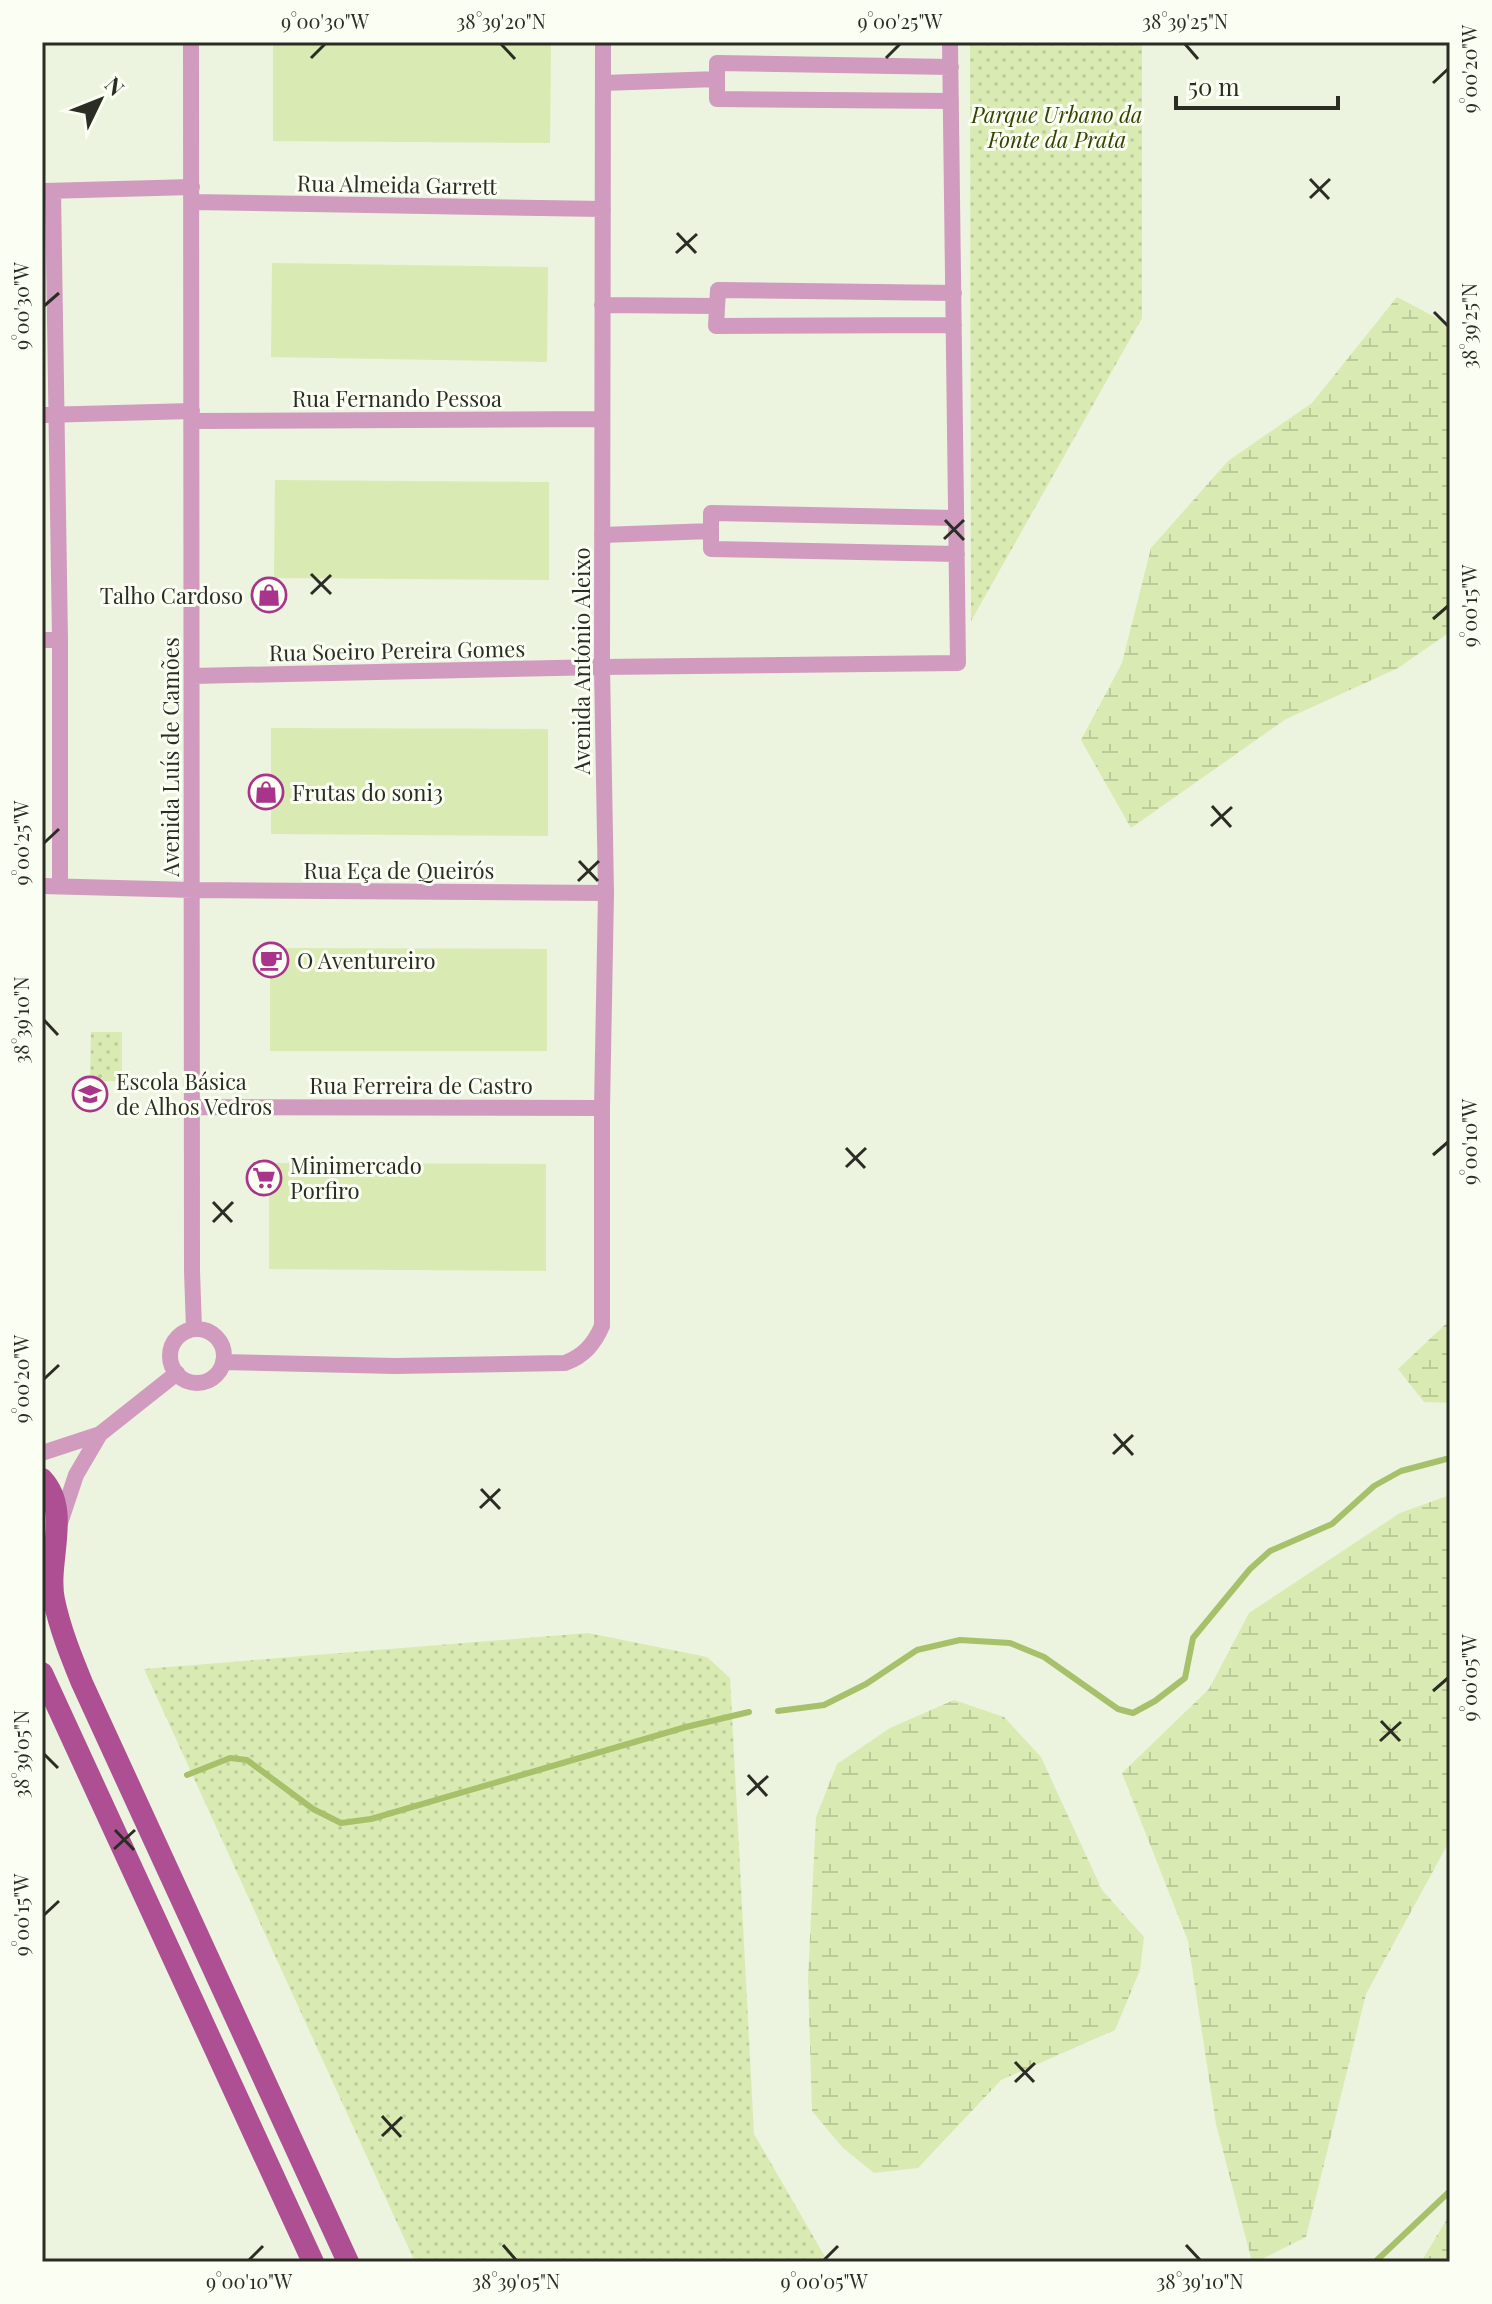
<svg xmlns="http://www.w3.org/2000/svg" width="1492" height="2304" font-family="'Playfair Display',serif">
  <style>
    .grass { fill: url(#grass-dots) }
    .wetland { fill: url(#wetland-marsh) }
    .garden { fill: #d9ebb2 }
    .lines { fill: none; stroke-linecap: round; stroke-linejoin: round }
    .stream { stroke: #a7c06a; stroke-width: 6 }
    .minor { stroke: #d09bbe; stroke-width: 16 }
    .primary { stroke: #ae4f93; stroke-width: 22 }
    .ticks { fill: none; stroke: #2b2d25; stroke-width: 3 }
    .labels { text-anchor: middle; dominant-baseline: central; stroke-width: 6; stroke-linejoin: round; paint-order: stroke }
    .park-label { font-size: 22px; font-style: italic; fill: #344200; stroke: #fbfff3 }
    .street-label { font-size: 22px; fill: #2b2d25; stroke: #fbfff3 }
    .poi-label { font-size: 22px; fill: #2b2d25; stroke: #fbfff3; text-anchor: start }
    .neatline { fill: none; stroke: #2b2d25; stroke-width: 3 }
    .ticks-label { font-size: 20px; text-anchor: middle; fill: #2b2d25 }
  </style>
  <defs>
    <pattern id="grass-dots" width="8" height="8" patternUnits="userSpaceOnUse" patternTransform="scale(2)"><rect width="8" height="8" fill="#d9ebb2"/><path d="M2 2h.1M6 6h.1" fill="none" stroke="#baca99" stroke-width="1.8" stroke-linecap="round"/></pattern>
    <pattern id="wetland-marsh" width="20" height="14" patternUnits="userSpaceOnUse" patternTransform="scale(2)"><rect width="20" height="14" fill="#d9ebb2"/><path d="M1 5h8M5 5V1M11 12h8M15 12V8" fill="none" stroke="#baca99"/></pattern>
  </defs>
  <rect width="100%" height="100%" fill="#ecf3df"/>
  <path class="grass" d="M 970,42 L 1142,42 L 1142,318 L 971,621 Z
    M 91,1032 L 122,1032 L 122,1081 L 90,1081 Z
    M 588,1633 L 707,1657 L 730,1678 L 754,2134 L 828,2262 L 415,2262 L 144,1669 Z"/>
  <path class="wetland" d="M 1397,297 L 1450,325 L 1450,632 L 1398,668 L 1286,719 L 1131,828 L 1081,740 L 1122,663 L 1151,548 L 1228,461 L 1312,403 Z
    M 1450,1320 L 1450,1403 L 1424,1402 L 1398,1369 Z
    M 1450,1495 L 1450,1840 L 1366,1994 L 1306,2237 L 1256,2262 L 1252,2262 L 1216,2124 L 1188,1941 L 1122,1773 L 1209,1689 L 1249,1613 L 1400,1513 Z
    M 954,1700 L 1004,1717 L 1041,1757 L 1102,1890 L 1144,1937 L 1140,1970 L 1115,2030 L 1001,2080 L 918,2168 L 874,2173 L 843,2148 L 812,2111 L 808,1978 L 816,1817 L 837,1764 L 890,1728 Z
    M 1450,2214 L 1450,2262 L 1421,2262 Z"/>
  <path class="garden" d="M 273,42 L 551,44 L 550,143 L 273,141 Z
    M 272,263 L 548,267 L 547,362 L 271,357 Z
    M 275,480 L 549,482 L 549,580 L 274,578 Z
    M 271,728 L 548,729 L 548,836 L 271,834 Z
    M 270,948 L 547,949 L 547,1051 L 270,1051 Z
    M 269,1163 L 546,1164 L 546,1271 L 269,1269 Z"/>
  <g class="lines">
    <path class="stream" d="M 778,1711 L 824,1705 L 866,1684 L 917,1650 L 960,1640 L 1010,1643 L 1044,1657 L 1118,1709 L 1133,1713 L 1155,1701 L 1185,1678 L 1193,1638 L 1250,1569 L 1270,1551 L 1332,1524 L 1374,1486 L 1401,1471 L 1450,1458
      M 187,1775 L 230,1758 L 247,1760 L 313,1809 L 341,1823 L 371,1819 L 686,1727 L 749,1712
      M 1375,2262 L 1450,2191"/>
    <path class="minor" d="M 191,42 L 192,1271 L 194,1329
      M 603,83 L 717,79
      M 951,101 L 717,99 L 717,63 L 951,67
      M 45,191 L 192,187
      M 53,191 L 60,640 L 60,886
      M 192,202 L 603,209
      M 954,293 L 718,290 L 716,326 L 954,325
      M 602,305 L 717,306
      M 42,415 L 192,411
      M 192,421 L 602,419
      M 956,518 L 711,513 L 711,549 L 957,554
      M 602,535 L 711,531
      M 42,640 L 60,640
      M 193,676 L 602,667 L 958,663 L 950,42
      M 42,886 L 193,890 L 606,893
      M 193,1107 L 602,1108
      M170 1356a27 27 0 1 1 54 0a27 27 0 1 1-54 0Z
      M 223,1362 L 395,1366 L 565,1363 C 584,1356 594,1344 602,1326 L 602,1108 L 606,893 L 602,667 L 603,42
      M 42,1453 L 100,1434 L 177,1373
      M 60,1523 L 76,1475 L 100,1434"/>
    <path class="primary" d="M 42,1479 C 72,1511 46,1561 54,1600 C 60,1629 71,1656 82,1683 L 348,2262
      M 42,1673 L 313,2262"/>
  </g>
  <path class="ticks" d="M 501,44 L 515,59M 1185,44 L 1198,59M 311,58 L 325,44M 886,58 L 900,44M 1433,83 L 1448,69M 1310,179 L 1329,199M 1310,198 L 1330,179M 677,233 L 696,253M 676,253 L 697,234M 44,306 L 59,293M 1434,312 L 1448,326M 945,520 L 964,540M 944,539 L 964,520M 311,574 L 331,594M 311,594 L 331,575M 1433,619 L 1448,606M 1212,806 L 1231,827M 1211,826 L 1232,807M 44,843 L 59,829M 579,861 L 598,881M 578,881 L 599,861M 44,1020 L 58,1035M 846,1148 L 865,1168M 1433,1155 L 1448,1142M 846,1167 L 866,1148M 213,1202 L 232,1222M 213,1222 L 233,1202M 44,1379 L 59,1365M 1114,1434 L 1133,1455M 1113,1454 L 1133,1435M 481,1489 L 500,1509M 480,1508 L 500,1489M 1433,1691 L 1448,1678M 1381,1721 L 1400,1741M 1380,1741 L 1401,1722M 44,1754 L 58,1768M 748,1775 L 767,1796M 747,1795 L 768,1776M 115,1830 L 134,1850M 114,1849 L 135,1830M 44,1915 L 59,1901M 1015,2062 L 1034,2082M 1015,2082 L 1035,2063M 382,2116 L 401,2137M 382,2136 L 402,2117M 503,2245 L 516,2260M 1186,2245 L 1200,2260M 249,2260 L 263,2246M 824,2260 L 838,2246"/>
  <defs>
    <g id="shop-ring" transform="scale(1.8)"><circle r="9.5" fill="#fbfff3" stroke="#a9348c" stroke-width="1.5"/><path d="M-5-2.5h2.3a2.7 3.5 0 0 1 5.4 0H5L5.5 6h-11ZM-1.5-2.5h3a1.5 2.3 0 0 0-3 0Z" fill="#a9348c"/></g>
    <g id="cafe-ring" transform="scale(1.8)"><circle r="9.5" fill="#fbfff3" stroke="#a9348c" stroke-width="1.5"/><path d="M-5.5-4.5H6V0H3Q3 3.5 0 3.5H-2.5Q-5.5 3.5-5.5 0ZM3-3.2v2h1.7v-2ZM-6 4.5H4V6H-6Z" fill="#a9348c"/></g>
    <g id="school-ring" transform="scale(1.8)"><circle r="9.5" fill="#fbfff3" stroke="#a9348c" stroke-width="1.5"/><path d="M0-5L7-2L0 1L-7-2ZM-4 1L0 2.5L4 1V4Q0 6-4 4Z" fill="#a9348c"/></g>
    <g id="supermarket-ring" transform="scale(1.8)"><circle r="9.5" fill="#fbfff3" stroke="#a9348c" stroke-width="1.5"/><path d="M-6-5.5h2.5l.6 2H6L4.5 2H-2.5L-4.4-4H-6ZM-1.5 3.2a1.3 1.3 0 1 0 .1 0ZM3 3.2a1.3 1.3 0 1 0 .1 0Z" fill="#a9348c"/></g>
  </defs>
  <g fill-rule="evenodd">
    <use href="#shop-ring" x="269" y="595"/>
    <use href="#shop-ring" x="266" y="792"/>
    <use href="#cafe-ring" x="271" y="960"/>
    <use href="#school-ring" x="90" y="1094"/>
    <use href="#supermarket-ring" x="264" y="1178"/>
  </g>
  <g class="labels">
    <g class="park-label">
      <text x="1057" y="114">Parque Urbano da<tspan x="1057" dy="25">Fonte da Prata</tspan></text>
    </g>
    <g class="street-label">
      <text transform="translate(397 184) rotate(1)">Rua Almeida Garrett</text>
      <text x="397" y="398">Rua Fernando Pessoa</text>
      <text transform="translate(397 650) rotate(-1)">Rua Soeiro Pereira Gomes</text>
      <text transform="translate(581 661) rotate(-90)">Avenida António Aleixo</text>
      <text transform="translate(170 757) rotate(-90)">Avenida Luís de Camões</text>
      <text x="399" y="870">Rua Eça de Queirós</text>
      <text x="421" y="1085">Rua Ferreira de Castro</text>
    </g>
    <g class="poi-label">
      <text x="243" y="595" text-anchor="end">Talho Cardoso</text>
      <text x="292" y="792">Frutas do soni3</text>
      <text x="297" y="960">O Aventureiro</text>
      <text x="116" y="1081">Escola Básica<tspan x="116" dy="25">de Alhos Vedros</tspan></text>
      <text x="290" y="1165">Minimercado<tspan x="290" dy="25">Porfiro</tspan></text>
    </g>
  </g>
  <rect width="1492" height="2304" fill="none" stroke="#fbfff3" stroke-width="88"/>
  <g transform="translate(100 100) rotate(47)" stroke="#fbfff3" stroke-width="6" paint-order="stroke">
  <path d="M0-6L14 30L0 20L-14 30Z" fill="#2b2d25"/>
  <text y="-12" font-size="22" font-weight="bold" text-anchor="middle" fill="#2b2d25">N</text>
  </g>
  <path d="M1176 96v12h162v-12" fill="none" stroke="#2b2d25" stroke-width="4"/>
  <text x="1188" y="96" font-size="24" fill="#2b2d25" stroke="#fbfff3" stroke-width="6" paint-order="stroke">50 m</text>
  <rect x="44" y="44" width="1404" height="2216" class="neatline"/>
  <g class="ticks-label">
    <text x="325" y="29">9°00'30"W</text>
    <text x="501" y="29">38°39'20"N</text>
    <text x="900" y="29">9°00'25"W</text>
    <text x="1185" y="29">38°39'25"N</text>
    <text transform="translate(1470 69) rotate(-90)" y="7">9°00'20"W</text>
    <text transform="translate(22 306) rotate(-90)" y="7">9°00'30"W</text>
    <text transform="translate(1470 326) rotate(-90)" y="7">38°39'25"N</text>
    <text transform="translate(1470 606) rotate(-90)" y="7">9°00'15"W</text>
    <text transform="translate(22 843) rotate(-90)" y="7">9°00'25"W</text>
    <text transform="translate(22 1020) rotate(-90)" y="7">38°39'10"N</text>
    <text transform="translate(1470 1142) rotate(-90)" y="7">9°00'10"W</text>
    <text transform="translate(22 1379) rotate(-90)" y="7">9°00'20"W</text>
    <text transform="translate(1470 1678) rotate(-90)" y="7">9°00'05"W</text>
    <text transform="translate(22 1754) rotate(-90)" y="7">38°39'05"N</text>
    <text transform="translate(22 1915) rotate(-90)" y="7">9°00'15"W</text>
    <text x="249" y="2289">9°00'10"W</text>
    <text x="516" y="2289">38°39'05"N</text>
    <text x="824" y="2289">9°00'05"W</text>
    <text x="1200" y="2289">38°39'10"N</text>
  </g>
</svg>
